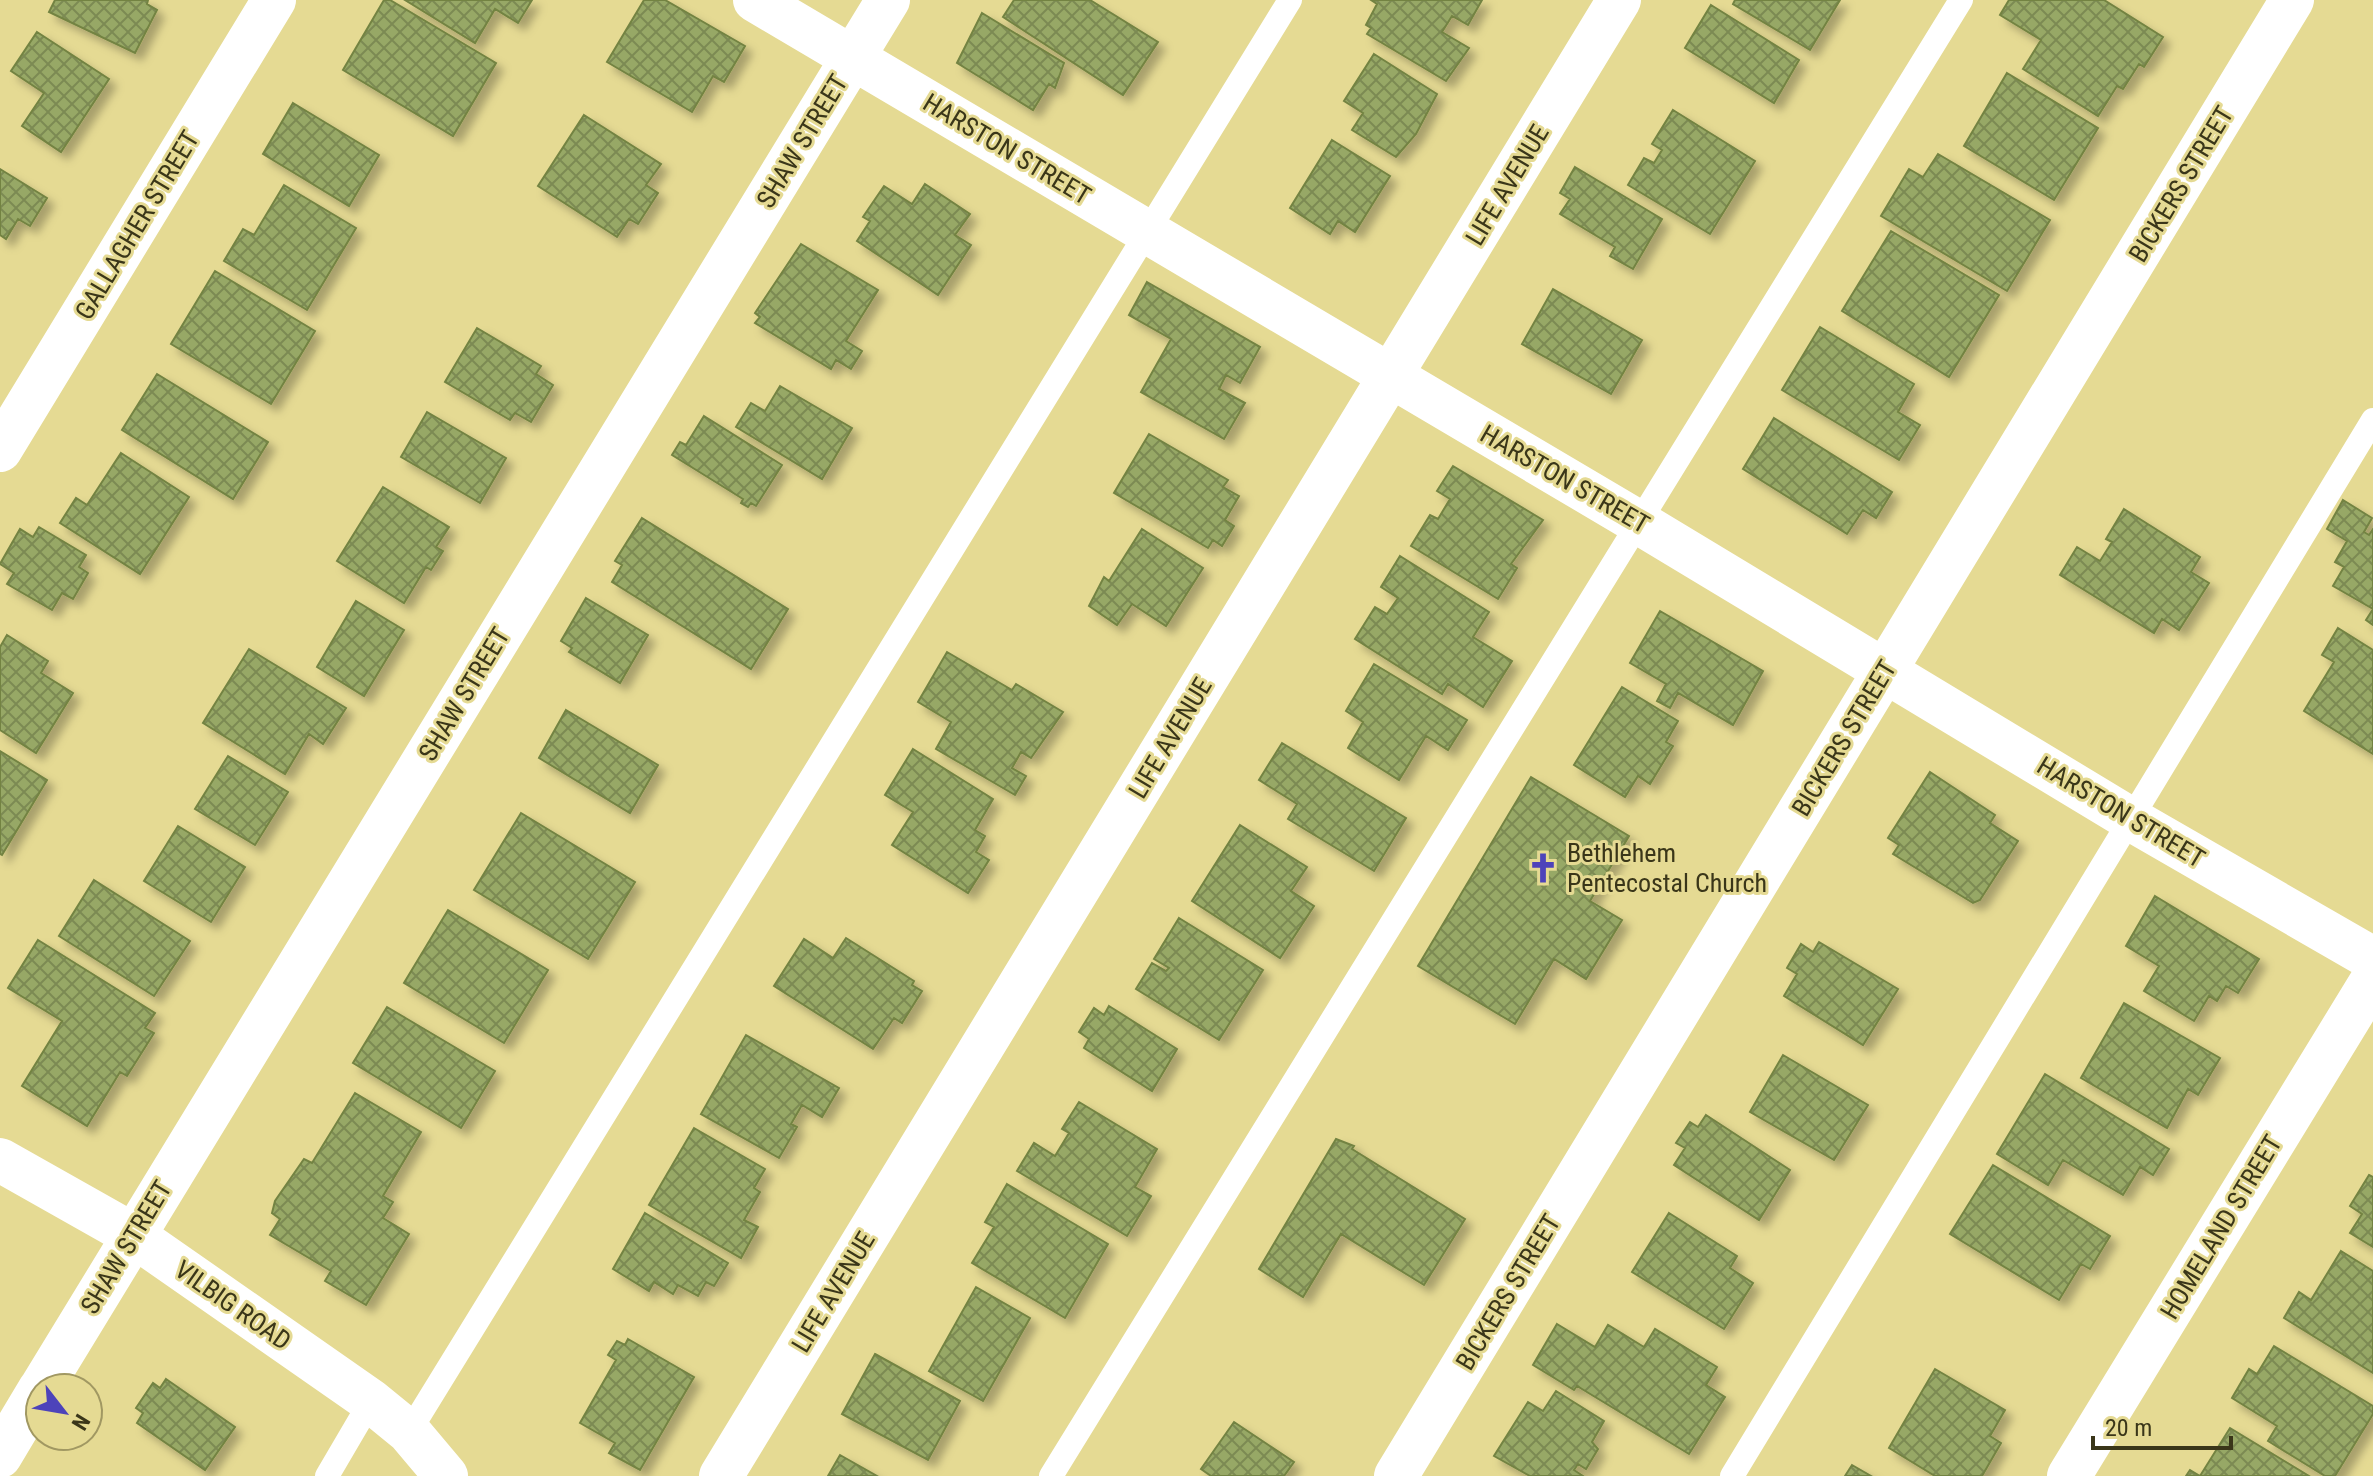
<svg xmlns="http://www.w3.org/2000/svg" width="2373" height="1476" font-family="'Roboto Condensed',sans-serif">
  <style>
    .building { fill: url(#building-cross-hatch); stroke: #738342; stroke-width: 2; filter: url(#shadow) }
    .lines { fill: none; stroke-linecap: round; stroke-linejoin: round }
    .lane { stroke: #fff; stroke-width: 24 }
    .street { stroke: #fff; stroke-width: 44 }
    .secondary { stroke: #fff; stroke-width: 44 }
    .labels { text-anchor: middle; dominant-baseline: central; stroke-width: 6; stroke-linejoin: round; paint-order: stroke }
    .street-label { font-size: 26px; fill: #3a3619; stroke: #e5da93 }
    .poi-label { font-size: 26px; fill: #3a3619; stroke: #e5da93; text-anchor: start }
  </style>
  <defs>
    <pattern id="building-cross-hatch" width="8" height="8" patternUnits="userSpaceOnUse" patternTransform="scale(2)"><rect width="8" height="8" fill="#97a866"/><path d="M0 0l8 8M0 8l8-8" fill="none" stroke="#7c8a53"/></pattern>
    <filter id="shadow"><feDropShadow dx="7" dy="7" stdDeviation="4" flood-color="#0004"/></filter>
  </defs>
  <rect width="100%" height="100%" fill="#e5da93"/>
  <path class="building" d="M 55,0 L 148,0 L 147,4 L 157,10 L 135,53 L 49,12 Z
    M 384,0 L 390,0 L 496,63 L 453,136 L 343,70 Z
    M 405,0 L 532,0 L 518,23 L 495,9 L 475,43 Z
    M 644,0 L 665,0 L 745,46 L 724,82 L 713,76 L 692,112 L 607,62 Z
    M 1014,0 L 1090,0 L 1158,42 L 1123,95 L 1003,17 Z
    M 1371,0 L 1482,0 L 1468,25 L 1452,16 L 1442,32 L 1469,48 L 1446,81 L 1367,34 L 1371,28 L 1366,25 L 1377,4 Z
    M 1735,0 L 1840,0 L 1810,50 L 1733,4 Z
    M 2009,0 L 2104,0 L 2163,37 L 2144,67 L 2139,64 L 2123,89 L 2117,86 L 2098,116 L 2023,69 L 2041,40 L 2000,15 Z
    M 1711,5 L 1799,60 L 1774,103 L 1685,48 Z
    M 982,13 L 1064,63 L 1055,88 L 1049,84 L 1033,110 L 957,63 Z
    M 37,32 L 109,79 L 61,152 L 22,126 L 44,93 L 11,71 Z
    M 1374,54 L 1437,94 L 1416,134 L 1396,157 L 1352,130 L 1363,113 L 1344,101 Z
    M 2007,73 L 2098,128 L 2054,200 L 1964,146 Z
    M 293,103 L 379,155 L 349,206 L 263,154 Z
    M 1673,110 L 1755,161 L 1710,234 L 1628,185 L 1644,158 L 1654,163 L 1662,150 L 1652,144 Z
    M 584,115 L 661,164 L 646,185 L 658,193 L 638,224 L 629,219 L 617,237 L 538,186 Z
    M 1332,140 L 1390,176 L 1355,232 L 1338,221 L 1330,234 L 1290,208 Z
    M 1938,154 L 2050,220 L 2007,291 L 1881,216 L 1909,169 L 1923,177 Z
    M 1575,167 L 1662,219 L 1633,269 L 1610,256 L 1615,247 L 1560,214 L 1570,199 L 1560,193 Z
    M 0,169 L 47,198 L 30,226 L 18,219 L 6,239 L 0,235 Z
    M 925,184 L 970,214 L 955,235 L 971,245 L 938,295 L 857,241 L 870,221 L 863,217 L 884,186 L 912,204 Z
    M 284,185 L 356,228 L 307,310 L 224,261 L 243,229 L 254,235 Z
    M 1891,231 L 1999,295 L 1949,377 L 1842,311 Z
    M 801,244 L 878,290 L 846,341 L 862,351 L 851,369 L 836,360 L 831,369 L 755,323 L 760,317 L 755,313 Z
    M 215,271 L 315,331 L 271,404 L 171,344 Z
    M 1147,282 L 1260,347 L 1240,383 L 1226,375 L 1219,389 L 1245,403 L 1224,439 L 1141,392 L 1171,339 L 1129,315 Z
    M 1553,289 L 1642,340 L 1611,394 L 1522,344 Z
    M 1820,327 L 1914,384 L 1898,412 L 1920,425 L 1899,460 L 1782,390 Z
    M 477,328 L 541,366 L 536,374 L 553,385 L 531,422 L 515,413 L 510,420 L 445,382 Z
    M 157,374 L 268,442 L 233,499 L 122,430 Z
    M 780,386 L 852,428 L 822,479 L 736,427 L 751,403 L 765,411 Z
    M 427,412 L 506,458 L 480,503 L 401,457 Z
    M 704,416 L 782,465 L 756,506 L 751,503 L 748,507 L 741,503 L 743,499 L 672,455 L 680,442 L 686,445 Z
    M 1774,418 L 1892,492 L 1876,518 L 1863,510 L 1847,534 L 1743,469 Z
    M 1149,434 L 1228,480 L 1223,487 L 1239,496 L 1225,520 L 1234,526 L 1222,546 L 1213,540 L 1208,548 L 1114,493 Z
    M 121,453 L 189,497 L 140,574 L 60,523 L 76,498 L 87,505 Z
    M 1453,466 L 1543,520 L 1511,564 L 1517,568 L 1498,599 L 1411,546 L 1430,515 L 1438,519 L 1450,499 L 1437,491 Z
    M 383,487 L 449,527 L 436,547 L 443,551 L 431,570 L 426,567 L 404,603 L 337,561 Z
    M 2343,500 L 2372,518 L 2364,532 L 2369,535 L 2373,529 L 2373,625 L 2366,620 L 2373,609 L 2333,586 L 2344,567 L 2335,562 L 2347,541 L 2327,529 Z
    M 2124,509 L 2200,557 L 2191,572 L 2209,583 L 2179,630 L 2162,619 L 2154,633 L 2060,575 L 2077,547 L 2100,561 L 2112,542 L 2106,539 Z
    M 642,518 L 788,609 L 751,669 L 612,582 L 622,565 L 615,561 Z
    M 39,527 L 86,555 L 79,567 L 88,573 L 73,599 L 62,593 L 52,610 L 7,584 L 14,573 L 0,564 L 20,529 L 33,537 Z
    M 1142,529 L 1203,568 L 1166,626 L 1132,604 L 1117,625 L 1089,606 L 1104,577 L 1109,581 Z
    M 1400,556 L 1489,612 L 1473,637 L 1512,661 L 1483,707 L 1448,684 L 1442,694 L 1355,639 L 1375,607 L 1387,614 L 1398,598 L 1381,587 Z
    M 586,598 L 648,635 L 620,683 L 569,652 L 572,648 L 561,641 Z
    M 356,601 L 404,630 L 364,696 L 317,667 Z
    M 1660,611 L 1763,671 L 1733,725 L 1678,693 L 1670,708 L 1657,701 L 1666,684 L 1630,663 Z
    M 2338,628 L 2373,650 L 2373,754 L 2304,711 L 2334,662 L 2322,655 Z
    M 7,635 L 48,661 L 41,673 L 73,693 L 36,753 L 0,730 L 0,647 Z
    M 249,649 L 346,708 L 323,744 L 309,734 L 285,774 L 203,723 Z
    M 947,652 L 1012,690 L 1016,684 L 1063,712 L 1031,758 L 1021,752 L 1012,768 L 1026,776 L 1015,795 L 936,749 L 951,722 L 918,702 Z
    M 1374,664 L 1467,720 L 1448,750 L 1426,736 L 1399,780 L 1348,748 L 1363,722 L 1346,711 Z
    M 1622,687 L 1678,721 L 1666,742 L 1673,746 L 1650,784 L 1638,776 L 1625,797 L 1574,765 Z
    M 566,710 L 658,765 L 630,813 L 539,758 Z
    M 1282,743 L 1406,818 L 1374,871 L 1288,819 L 1297,804 L 1259,780 Z
    M 913,749 L 993,799 L 975,830 L 985,836 L 976,852 L 989,860 L 968,893 L 892,845 L 913,812 L 885,795 Z
    M 0,751 L 47,780 L 2,855 L 0,854 Z
    M 228,756 L 288,792 L 255,845 L 195,809 Z
    M 1930,772 L 1995,815 L 1990,823 L 2018,841 L 1980,900 L 1973,903 L 1893,854 L 1899,845 L 1888,838 Z
    M 1531,777 L 1629,836 L 1590,901 L 1622,920 L 1586,979 L 1554,959 L 1515,1024 L 1418,966 Z
    M 521,813 L 635,882 L 588,959 L 474,890 Z
    M 1240,825 L 1307,867 L 1291,891 L 1314,906 L 1280,958 L 1192,901 Z
    M 178,826 L 245,867 L 211,922 L 144,881 Z
    M 94,880 L 190,941 L 154,996 L 59,936 Z
    M 2155,896 L 2259,959 L 2238,993 L 2226,986 L 2217,1001 L 2209,996 L 2194,1021 L 2144,991 L 2159,966 L 2126,946 Z
    M 448,910 L 548,970 L 504,1043 L 404,983 Z
    M 1179,918 L 1263,970 L 1219,1040 L 1136,989 L 1152,963 L 1166,971 L 1169,968 L 1154,959 Z
    M 846,938 L 914,981 L 912,985 L 922,991 L 902,1023 L 894,1018 L 873,1049 L 774,986 L 804,939 L 833,958 Z
    M 38,940 L 155,1013 L 145,1028 L 154,1033 L 127,1076 L 120,1072 L 87,1126 L 22,1086 L 62,1021 L 8,988 Z
    M 1819,942 L 1898,989 L 1863,1045 L 1784,996 L 1797,974 L 1787,968 L 1801,944 L 1813,952 Z
    M 2124,1003 L 2220,1058 L 2198,1095 L 2188,1089 L 2167,1128 L 2081,1078 Z
    M 1109,1006 L 1177,1049 L 1152,1091 L 1084,1048 L 1089,1039 L 1079,1032 L 1094,1008 L 1104,1015 Z
    M 387,1007 L 495,1071 L 461,1128 L 353,1063 Z
    M 746,1035 L 839,1088 L 822,1117 L 802,1105 L 791,1124 L 797,1127 L 779,1158 L 701,1114 Z
    M 1783,1055 L 1868,1105 L 1834,1160 L 1750,1112 Z
    M 2045,1074 L 2169,1149 L 2153,1175 L 2140,1167 L 2123,1195 L 2063,1160 L 2048,1185 L 1997,1154 Z
    M 355,1093 L 421,1132 L 383,1196 L 393,1202 L 383,1218 L 409,1234 L 366,1305 L 325,1281 L 331,1271 L 270,1235 L 280,1219 L 272,1213 L 275,1201 L 304,1159 L 312,1163 Z
    M 1079,1102 L 1157,1149 L 1135,1187 L 1151,1196 L 1127,1236 L 1017,1171 L 1034,1143 L 1055,1156 L 1069,1133 L 1062,1129 Z
    M 1706,1115 L 1790,1170 L 1759,1220 L 1674,1165 L 1685,1148 L 1676,1143 L 1690,1122 L 1698,1127 Z
    M 694,1128 L 765,1169 L 754,1188 L 760,1192 L 744,1220 L 758,1227 L 741,1258 L 649,1205 Z
    M 1336,1139 L 1354,1146 L 1352,1149 L 1465,1219 L 1424,1285 L 1341,1234 L 1303,1297 L 1259,1269 Z
    M 1993,1165 L 2110,1236 L 2090,1269 L 2081,1264 L 2059,1300 L 1950,1234 Z
    M 2369,1175 L 2373,1177 L 2373,1247 L 2350,1233 L 2362,1214 L 2350,1206 Z
    M 1007,1184 L 1108,1244 L 1065,1318 L 972,1263 L 994,1227 L 985,1222 Z
    M 645,1213 L 728,1263 L 714,1286 L 706,1282 L 698,1296 L 678,1285 L 673,1294 L 654,1282 L 649,1291 L 613,1269 Z
    M 1669,1213 L 1737,1256 L 1730,1268 L 1753,1283 L 1724,1329 L 1632,1272 Z
    M 2341,1251 L 2373,1271 L 2373,1373 L 2284,1318 L 2299,1292 L 2311,1300 Z
    M 976,1287 L 1030,1318 L 983,1401 L 929,1371 Z
    M 1557,1324 L 1595,1347 L 1608,1325 L 1644,1347 L 1655,1329 L 1717,1367 L 1706,1385 L 1725,1397 L 1689,1454 L 1577,1386 L 1574,1390 L 1533,1365 Z
    M 628,1339 L 694,1377 L 640,1470 L 609,1453 L 615,1443 L 580,1423 L 616,1360 L 608,1355 L 617,1341 L 625,1345 Z
    M 2274,1346 L 2373,1406 L 2373,1414 L 2335,1476 L 2325,1476 L 2268,1441 L 2277,1426 L 2232,1398 L 2249,1369 L 2257,1374 Z
    M 875,1354 L 960,1401 L 928,1460 L 842,1414 Z
    M 1935,1369 L 2005,1410 L 1990,1436 L 2001,1443 L 1982,1476 L 1935,1476 L 1889,1448 Z
    M 166,1379 L 235,1427 L 205,1470 L 137,1423 L 143,1413 L 136,1408 L 153,1383 L 160,1388 Z
    M 1556,1391 L 1604,1421 L 1592,1442 L 1598,1449 L 1586,1469 L 1578,1464 L 1574,1470 L 1583,1476 L 1530,1476 L 1494,1456 L 1528,1402 L 1543,1411 Z
    M 1234,1422 L 1294,1462 L 1284,1476 L 1211,1476 L 1201,1469 Z
    M 2230,1428 L 2309,1476 L 2186,1476 L 2190,1470 L 2200,1476 Z
    M 840,1455 L 877,1476 L 828,1476 Z
    M 1852,1465 L 1871,1476 L 1845,1476 Z"/>
  <g class="lines">
    <path class="lane" d="M 409,1432 L 1290,0
      M 327,1476 L 371,1401
      M 1051,1476 L 1961,0
      M 1732,1476 L 2373,420"/>
    <path class="street" d="M 755,0 L 1638,522 L 2132,820 L 2373,959
      M 0,450 L 274,0
      M 41,1388 L 888,0
      M 0,1456 L 40,1389
      M 721,1476 L 1619,0
      M 1396,1476 L 2292,0
      M 2069,1476 L 2373,979"/>
    <path class="secondary" d="M 0,1160 L 133,1235 L 371,1401 L 409,1432 L 446,1476"/>
  </g>
  <defs>
    <g id="church-bare" transform="scale(2.4)"><path d="M-1.2-6h2.4v3.5h3.3v2.4h-3.3V6h-2.4V-.1h-3.3v-2.4h3.3Z" fill="#4d43ba" stroke="#e5da93" stroke-width="2.5" paint-order="stroke"/></g>
  </defs>
  <g fill-rule="evenodd">
    <use href="#church-bare" x="1543" y="868"/>
  </g>
  <g class="labels">
    <g class="street-label">
      <text transform="translate(802 141) rotate(-59)">SHAW STREET</text>
      <text transform="translate(1007 149) rotate(31)">HARSTON STREET</text>
      <text transform="translate(2181 184) rotate(-59)">BICKERS STREET</text>
      <text transform="translate(1507 185) rotate(-59)">LIFE AVENUE</text>
      <text transform="translate(137 225) rotate(-59)">GALLAGHER STREET</text>
      <text transform="translate(1565 479) rotate(30)">HARSTON STREET</text>
      <text transform="translate(464 694) rotate(-59)">SHAW STREET</text>
      <text transform="translate(1170 738) rotate(-59)">LIFE AVENUE</text>
      <text transform="translate(1844 738) rotate(-59)">BICKERS STREET</text>
      <text transform="translate(2121 812) rotate(31)">HARSTON STREET</text>
      <text transform="translate(2221 1227) rotate(-59)">HOMELAND STREET</text>
      <text transform="translate(126 1247) rotate(-59)">SHAW STREET</text>
      <text transform="translate(833 1292) rotate(-59)">LIFE AVENUE</text>
      <text transform="translate(1508 1292) rotate(-59)">BICKERS STREET</text>
      <text transform="translate(233 1305) rotate(35)">VILBIG ROAD</text>
    </g>
    <g class="poi-label">
      <text x="1567" y="853">Bethlehem<tspan x="1567" dy="30">Pentecostal Church</tspan></text>
    </g>
  </g>
  <g transform="translate(64 1412) rotate(121)"><circle r="38" fill="#e5da93" stroke="#a19862" stroke-width="2"/>
  <path d="M0-6L14 30L0 20L-14 30Z" fill="#4d43ba"/>
  <text y="-12" font-size="22" font-weight="bold" text-anchor="middle" fill="#3a3619">N</text>
  </g>
  <path d="M2093 1436v12h138v-12" fill="none" stroke="#3a3619" stroke-width="4"/>
  <text x="2105" y="1436" font-size="24" fill="#3a3619" stroke="#e5da93" stroke-width="6" paint-order="stroke">20 m</text>
</svg>
